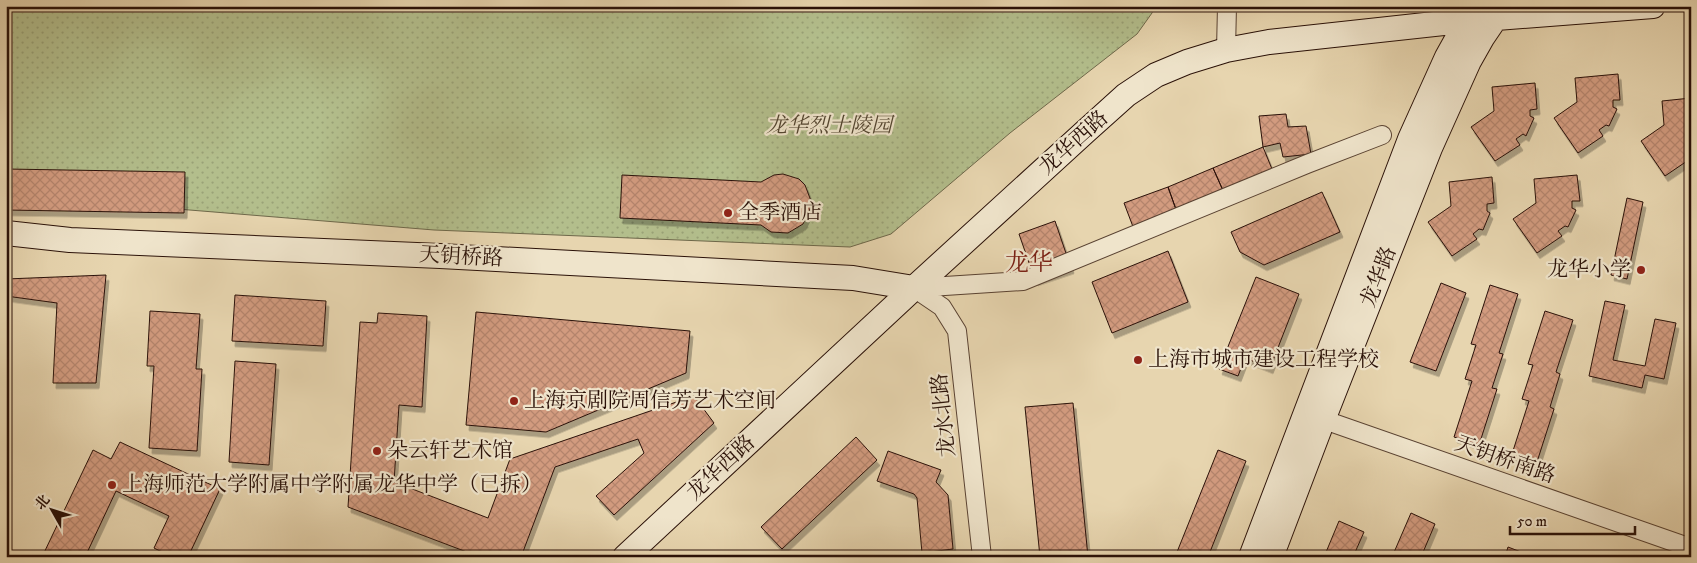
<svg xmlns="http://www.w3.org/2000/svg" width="1697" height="563" font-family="'IM FELL DW Pica','Noto Serif SC',serif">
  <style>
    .park { fill: url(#park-dots); stroke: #6e684a }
    .building { fill: url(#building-cross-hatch); stroke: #2a1108; filter: url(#shadow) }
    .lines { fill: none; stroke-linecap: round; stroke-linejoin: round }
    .street-casing { stroke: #594232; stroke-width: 20 }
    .secondary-casing { stroke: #2a1108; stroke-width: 26 }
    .street { stroke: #efe4cb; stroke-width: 18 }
    .secondary { stroke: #efe4cb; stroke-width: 24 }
    .poi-dot { fill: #8f2418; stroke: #efe4cb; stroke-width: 2 }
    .labels { text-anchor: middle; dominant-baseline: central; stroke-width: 4.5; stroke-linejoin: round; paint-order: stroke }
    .park-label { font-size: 21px; font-style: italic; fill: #534530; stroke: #efe4cb }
    .street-label { font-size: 21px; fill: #2a1108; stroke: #efe4cb }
    .poi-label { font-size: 21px; fill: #2a1108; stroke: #efe4cb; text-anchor: start }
    .quarter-label { font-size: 24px; fill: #7a1f14; stroke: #efe4cb }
  </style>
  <defs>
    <pattern id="park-dots" width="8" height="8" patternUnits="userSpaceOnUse" patternTransform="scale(1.25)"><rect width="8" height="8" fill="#b3be8c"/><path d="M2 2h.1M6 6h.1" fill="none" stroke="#9aa277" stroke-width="1.8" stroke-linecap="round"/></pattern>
    <pattern id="building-cross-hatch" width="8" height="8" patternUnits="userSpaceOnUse" patternTransform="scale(1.25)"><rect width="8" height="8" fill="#d29b7f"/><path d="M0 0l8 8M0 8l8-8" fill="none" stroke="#b4846c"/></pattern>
    <filter id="shadow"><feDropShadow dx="3" dy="5.5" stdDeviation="0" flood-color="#0004"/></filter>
  </defs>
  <rect width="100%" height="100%" fill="#e7d5af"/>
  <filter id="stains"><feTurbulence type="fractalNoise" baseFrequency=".004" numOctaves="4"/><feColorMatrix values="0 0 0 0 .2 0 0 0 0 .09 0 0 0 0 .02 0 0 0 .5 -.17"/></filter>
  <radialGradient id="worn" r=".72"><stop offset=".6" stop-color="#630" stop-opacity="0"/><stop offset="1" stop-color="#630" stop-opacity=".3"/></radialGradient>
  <path class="park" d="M 6,6 L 1157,6 L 1137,34 L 1010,133 L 891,234 L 850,247 L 434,230 L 6,195 Z"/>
  <path class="building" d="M 1618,74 L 1620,100 L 1613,100 L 1613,107 L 1617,109 L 1609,126 L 1606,125 L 1599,130 L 1603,136 L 1578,153 L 1554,118 L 1577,102 L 1575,78 Z
    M 1535,83 L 1537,109 L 1530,110 L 1530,116 L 1534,118 L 1526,136 L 1523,134 L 1516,139 L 1520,145 L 1495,161 L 1471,127 L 1494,111 L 1492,87 Z
    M 1691,98 L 1691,150 L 1686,153 L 1690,159 L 1665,176 L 1641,141 L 1664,125 L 1662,101 Z
    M 1286,114 L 1288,127 L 1306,126 L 1311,154 L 1283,157 L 1280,143 L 1263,147 L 1259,116 Z
    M 1263,147 L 1274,174 L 1225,195 L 1213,168 Z
    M 1213,168 L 1225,195 L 1178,215 L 1168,187 Z
    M 6,169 L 185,172 L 184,213 L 6,210 Z
    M 783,174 L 799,179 L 805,185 L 811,201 L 810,209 L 803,224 L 788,233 L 771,232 L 761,225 L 620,218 L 622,175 L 761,182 L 774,175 Z
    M 1577,175 L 1580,201 L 1572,201 L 1572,208 L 1576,210 L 1568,227 L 1565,226 L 1558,231 L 1562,236 L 1537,253 L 1513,219 L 1536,203 L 1534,179 Z
    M 1492,177 L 1494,203 L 1487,204 L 1487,211 L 1490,213 L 1483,230 L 1479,229 L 1473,234 L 1477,239 L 1452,256 L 1428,222 L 1451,206 L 1449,182 Z
    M 1168,187 L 1178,215 L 1135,232 L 1124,203 Z
    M 1322,192 L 1340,232 L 1264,265 L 1240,252 L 1231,232 Z
    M 1627,198 L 1643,202 L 1627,279 L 1611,275 Z
    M 1055,221 L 1071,268 L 1035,280 L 1019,234 Z
    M 1168,251 L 1188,302 L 1112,333 L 1092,282 Z
    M 106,275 L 96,383 L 53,383 L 57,303 L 6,296 L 6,279 Z
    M 1256,277 L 1299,294 L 1270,368 L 1245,358 L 1238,376 L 1219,369 Z
    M 1441,283 L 1466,293 L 1436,371 L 1410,362 Z
    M 1490,285 L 1518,294 L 1499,353 L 1503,354 L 1492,388 L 1497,389 L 1479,445 L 1454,437 L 1472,381 L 1465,379 L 1476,345 L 1471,344 Z
    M 235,295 L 326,301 L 323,346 L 232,341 Z
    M 1605,301 L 1625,305 L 1613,360 L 1645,366 L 1655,319 L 1676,323 L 1664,379 L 1645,375 L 1642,388 L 1589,376 Z
    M 150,311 L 200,314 L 196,369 L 202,369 L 197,451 L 149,448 L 154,366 L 147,366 Z
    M 1545,311 L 1573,320 L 1556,372 L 1560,374 L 1550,407 L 1554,409 L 1536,465 L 1511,457 L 1529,401 L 1522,399 L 1533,365 L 1528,364 Z
    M 476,312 L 690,331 L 686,373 L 546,432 L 466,425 Z
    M 378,313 L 427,316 L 422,407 L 399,405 L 394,482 L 488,518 L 510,459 L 694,396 L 714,423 L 614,515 L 596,496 L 644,453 L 638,439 L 555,467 L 521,557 L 480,557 L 348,507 L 360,322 L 377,323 Z
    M 235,361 L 276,364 L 269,465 L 229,462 Z
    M 1073,403 L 1088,557 L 1040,557 L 1025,407 Z
    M 856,437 L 877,460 L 782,549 L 761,527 Z
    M 120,442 L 220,489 L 188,557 L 172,557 L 154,548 L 169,516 L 116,491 L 85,557 L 42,557 L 93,450 L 111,459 Z
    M 1218,450 L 1246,461 L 1208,557 L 1175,557 Z
    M 888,451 L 941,470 L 936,482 L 948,495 L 953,549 L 922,553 L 917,498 L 914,494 L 877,481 Z
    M 1411,513 L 1435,524 L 1421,557 L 1392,557 Z
    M 1339,521 L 1364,532 L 1353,557 L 1324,557 Z
    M 1508,547 L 1534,557 L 1505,557 Z"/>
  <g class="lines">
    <g class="street-casing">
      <path id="street" d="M 1226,50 L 1227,6
        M 914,288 L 1023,281 L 1307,164 L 1382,135
        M 914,288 L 942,307 L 957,331 L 982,557
        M 1313,416 L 1691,548"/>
    </g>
    <g class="secondary-casing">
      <path id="secondary" d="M 6,233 L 70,240 L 440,256 L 853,278 L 914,288
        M 625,557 L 914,288 L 1086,131 L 1126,95 L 1156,75 L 1187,62 L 1226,50 L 1269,42 L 1471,20 L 1653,6
        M 1251,557 L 1410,139 L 1447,57 L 1457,39 L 1476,12
        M 1271,557 L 1323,420 L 1430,148 L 1469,61 L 1482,38 L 1501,10"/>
    </g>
    <use href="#street" class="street"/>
    <use href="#secondary" class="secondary"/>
  </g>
  <g class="poi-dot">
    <circle cx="728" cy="213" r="5"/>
    <circle cx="1641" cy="270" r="5"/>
    <circle cx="1138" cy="360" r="5"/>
    <circle cx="514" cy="401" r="5"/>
    <circle cx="377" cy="451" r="5"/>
    <circle cx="112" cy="485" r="5"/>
  </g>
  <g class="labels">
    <g class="park-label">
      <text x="829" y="126">龙华烈士陵园</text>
    </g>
    <g class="street-label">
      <text transform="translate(1074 143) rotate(-42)">龙华西路</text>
      <text transform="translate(461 257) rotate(3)">天钥桥路</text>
      <text transform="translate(1379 277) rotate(-69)">龙华路</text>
      <text transform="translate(944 415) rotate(-96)">龙水北路</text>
      <text transform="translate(1505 460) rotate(19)">天钥桥南路</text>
      <text transform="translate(721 468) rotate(-43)">龙华西路</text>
    </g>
    <g class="poi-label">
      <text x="738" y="213">全季酒店</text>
      <text x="1631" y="270" text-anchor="end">龙华小学</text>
      <text x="1148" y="360">上海市城市建设工程学校</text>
      <text x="524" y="401">上海京剧院周信芳艺术空间</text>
      <text x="387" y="451">朵云轩艺术馆</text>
      <text x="122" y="485">上海师范大学附属中学附属龙华中学（已拆）</text>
    </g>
    <g class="quarter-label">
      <text x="1029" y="263">龙华</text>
    </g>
  </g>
  <rect width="1697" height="563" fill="none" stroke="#e7d5af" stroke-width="25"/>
  <rect x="8" y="8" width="1682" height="548" fill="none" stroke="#2a1108" stroke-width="2.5"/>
  <rect x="12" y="12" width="1672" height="538" fill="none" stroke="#2a1108"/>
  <g transform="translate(52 510) rotate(309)" stroke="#efe4cb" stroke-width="4" paint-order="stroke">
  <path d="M0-4L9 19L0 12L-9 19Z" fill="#2a1108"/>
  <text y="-8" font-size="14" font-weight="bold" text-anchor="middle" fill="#2a1108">北</text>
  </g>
  <path d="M1510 526v8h125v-8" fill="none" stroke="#2a1108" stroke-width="2.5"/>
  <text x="1517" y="526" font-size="15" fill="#2a1108" stroke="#efe4cb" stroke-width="4" paint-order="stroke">50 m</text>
  <rect width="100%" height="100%" filter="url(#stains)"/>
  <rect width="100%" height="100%" fill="url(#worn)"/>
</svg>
